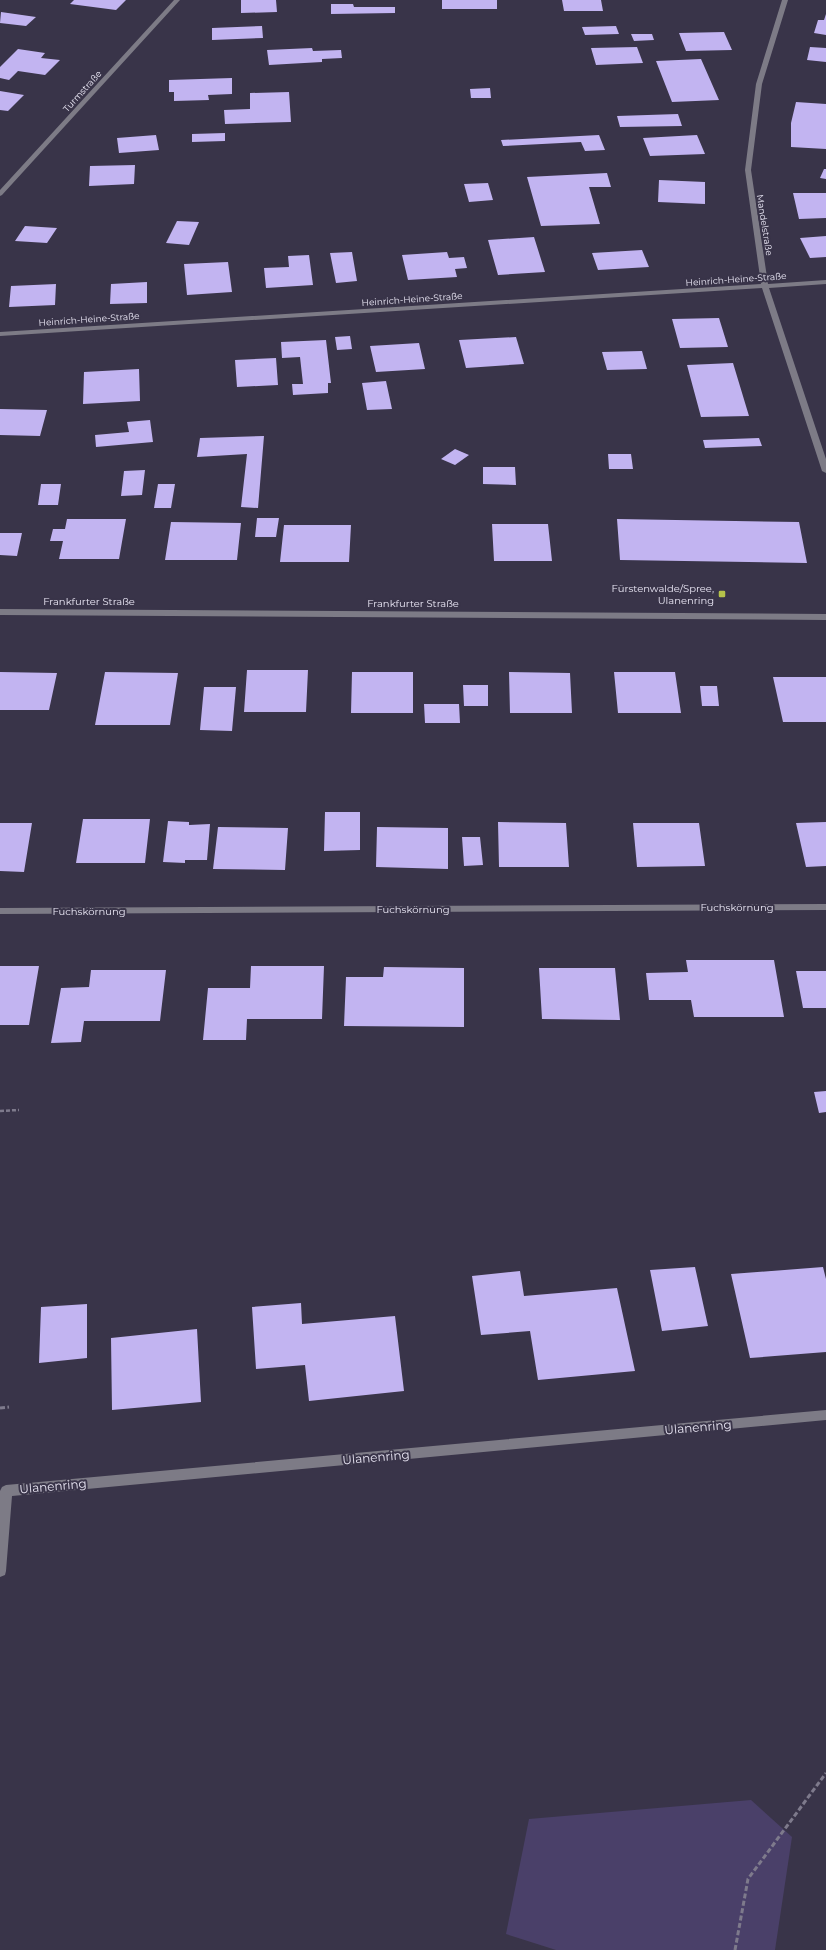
<svg xmlns="http://www.w3.org/2000/svg" width="826" height="1950" font-family="Montserrat,sans-serif">
  <style>
    .green { fill: #4a4069 }
    .building { fill: #c2b4f1 }
    .lines { fill: none; stroke-linecap: round; stroke-linejoin: round }
    .path-far1 { stroke: #7e7a8c; stroke-width: 2.5; stroke-dasharray: 4 2; stroke-linecap: butt }
    .path { stroke: #7e7a8c; stroke-width: 3; stroke-dasharray: 5 2.5; stroke-linecap: butt }
    .minor { fill: #7d7b86; fill-rule: evenodd }
    .poi-dot { fill: #b5c24a; stroke: #393449; stroke-width: 1.5 }
    .labels { text-anchor: middle; dominant-baseline: central; stroke-width: 4; stroke-linejoin: round; paint-order: stroke }
    .far-street-label { font-size: 9px; fill: #eae7f5; stroke: #393449 }
    .poi-label { font-size: 10px; fill: #eae7f5; stroke: #393449; text-anchor: end }
    .street-label { font-size: 10px; fill: #eae7f5; stroke: #393449 }
    .near-street-label { font-size: 12px; fill: #eae7f5; stroke: #393449 }
  </style>
  <rect width="100%" height="100%" fill="#393449"/>
  <path class="green" d="M 751,1800 L 792,1837 L 775,1950 L 556,1950 L 506,1934 L 529,1819 Z"/>
  <path class="building" d="M 74,0 L 126,0 L 116,10 L 70,4 Z
    M 241,0 L 276,0 L 277,12 L 241,13 Z
    M 442,0 L 497,0 L 497,9 L 442,9 Z
    M 562,0 L 601,0 L 603,11 L 564,11 Z
    M 331,4 L 353,4 L 354,7 L 395,7 L 395,13 L 331,14 Z
    M 1,12 L 36,17 L 26,26 L 0,23 Z
    M 826,14 L 826,35 L 814,33 L 818,20 L 824,20 Z
    M 262,26 L 263,38 L 212,40 L 212,28 Z
    M 616,26 L 619,34 L 585,35 L 582,27 Z
    M 724,32 L 732,50 L 686,51 L 679,33 Z
    M 631,34 L 652,34 L 654,40 L 634,41 Z
    M 637,47 L 643,63 L 596,65 L 591,48 Z
    M 810,47 L 826,48 L 826,62 L 807,60 Z
    M 312,48 L 313,51 L 341,50 L 342,58 L 322,59 L 322,62 L 269,65 L 267,50 Z
    M 18,49 L 45,53 L 41,58 L 60,60 L 45,75 L 18,71 L 9,80 L 0,78 L 0,67 Z
    M 701,59 L 719,100 L 672,102 L 656,61 Z
    M 232,78 L 232,94 L 208,95 L 209,100 L 174,101 L 174,92 L 169,92 L 169,80 Z
    M 490,88 L 491,98 L 471,98 L 470,89 Z
    M 0,91 L 24,95 L 8,111 L 0,110 Z
    M 289,92 L 291,122 L 225,124 L 224,110 L 250,109 L 250,93 Z
    M 796,102 L 826,104 L 826,149 L 791,147 L 791,123 Z
    M 678,114 L 682,126 L 620,127 L 617,116 Z
    M 225,133 L 225,141 L 192,142 L 192,134 Z
    M 156,135 L 159,150 L 119,153 L 117,138 Z
    M 599,135 L 605,150 L 585,151 L 581,142 L 503,146 L 501,140 Z
    M 697,135 L 705,154 L 650,156 L 643,138 Z
    M 135,165 L 134,184 L 89,186 L 90,166 Z
    M 824,169 L 826,169 L 826,179 L 820,178 Z
    M 607,173 L 611,187 L 589,187 L 600,224 L 541,226 L 527,177 Z
    M 659,180 L 705,182 L 705,204 L 658,202 Z
    M 488,183 L 493,200 L 469,202 L 464,184 Z
    M 793,193 L 826,193 L 826,218 L 799,219 Z
    M 177,221 L 199,222 L 189,245 L 166,243 Z
    M 25,226 L 57,228 L 47,243 L 15,241 Z
    M 826,236 L 826,257 L 810,258 L 800,238 Z
    M 534,237 L 545,272 L 498,275 L 488,240 Z
    M 642,250 L 649,267 L 598,270 L 592,253 Z
    M 352,252 L 357,281 L 336,283 L 330,253 Z
    M 447,252 L 449,258 L 464,257 L 467,268 L 455,269 L 457,277 L 408,280 L 402,255 Z
    M 309,255 L 313,285 L 266,288 L 264,268 L 289,267 L 288,256 Z
    M 228,262 L 232,292 L 187,295 L 184,264 Z
    M 147,282 L 147,303 L 110,304 L 111,284 Z
    M 56,284 L 55,305 L 9,307 L 11,286 Z
    M 719,318 L 728,347 L 680,348 L 672,319 Z
    M 350,336 L 352,349 L 337,350 L 335,337 Z
    M 516,337 L 524,364 L 466,368 L 459,340 Z
    M 326,340 L 331,383 L 328,383 L 328,393 L 293,395 L 292,384 L 303,384 L 300,357 L 282,358 L 281,342 Z
    M 419,343 L 425,369 L 376,372 L 370,346 Z
    M 642,351 L 647,369 L 607,370 L 602,352 Z
    M 276,358 L 278,385 L 237,387 L 235,360 Z
    M 733,363 L 749,416 L 701,417 L 687,365 Z
    M 139,369 L 140,401 L 83,404 L 84,372 Z
    M 386,381 L 392,409 L 367,410 L 362,383 Z
    M 0,409 L 47,410 L 40,436 L 0,435 Z
    M 150,420 L 153,442 L 96,447 L 95,435 L 129,432 L 127,422 Z
    M 264,436 L 258,508 L 241,507 L 247,454 L 197,457 L 200,438 Z
    M 759,438 L 762,446 L 705,448 L 703,440 Z
    M 455,449 L 469,455 L 455,465 L 441,459 Z
    M 608,454 L 631,454 L 633,469 L 609,469 Z
    M 483,467 L 515,467 L 516,485 L 483,484 Z
    M 145,470 L 142,495 L 121,496 L 124,471 Z
    M 41,484 L 61,484 L 58,505 L 38,505 Z
    M 158,484 L 175,484 L 171,508 L 154,508 Z
    M 257,518 L 279,518 L 276,537 L 255,537 Z
    M 67,519 L 126,519 L 119,559 L 59,559 L 63,541 L 50,541 L 53,529 L 65,529 Z
    M 617,519 L 799,522 L 807,563 L 620,560 Z
    M 171,522 L 241,523 L 237,560 L 165,560 Z
    M 492,524 L 548,524 L 552,561 L 494,561 Z
    M 284,525 L 351,525 L 349,562 L 280,562 Z
    M 0,533 L 22,533 L 17,556 L 0,555 Z
    M 247,670 L 308,670 L 306,712 L 244,712 Z
    M 0,672 L 57,673 L 49,710 L 0,710 Z
    M 105,672 L 178,673 L 170,725 L 95,725 Z
    M 352,672 L 413,672 L 413,713 L 351,713 Z
    M 509,672 L 570,673 L 572,713 L 510,713 Z
    M 614,672 L 675,672 L 681,713 L 618,713 Z
    M 773,677 L 826,677 L 826,722 L 783,722 Z
    M 463,685 L 488,685 L 488,706 L 464,706 Z
    M 700,686 L 717,686 L 719,706 L 702,706 Z
    M 204,687 L 236,687 L 232,731 L 200,730 Z
    M 424,704 L 459,704 L 460,723 L 425,723 Z
    M 325,812 L 360,812 L 360,850 L 324,851 Z
    M 83,819 L 150,819 L 145,863 L 76,863 Z
    M 168,821 L 189,822 L 189,825 L 210,824 L 207,860 L 185,860 L 185,863 L 163,862 Z
    M 498,822 L 566,823 L 569,867 L 499,867 Z
    M 826,822 L 826,866 L 806,867 L 796,823 Z
    M 0,823 L 32,823 L 24,872 L 0,871 Z
    M 633,823 L 699,823 L 705,866 L 637,867 Z
    M 218,827 L 288,828 L 285,870 L 213,869 Z
    M 377,827 L 448,828 L 448,869 L 376,867 Z
    M 462,837 L 480,837 L 483,865 L 464,866 Z
    M 686,960 L 774,960 L 784,1017 L 694,1017 L 691,1000 L 649,1000 L 646,973 L 688,972 Z
    M 0,966 L 39,966 L 29,1025 L 0,1025 Z
    M 251,966 L 324,966 L 322,1019 L 247,1019 L 246,1040 L 203,1040 L 208,988 L 250,988 Z
    M 384,967 L 464,968 L 464,1027 L 344,1026 L 346,977 L 383,977 Z
    M 539,968 L 615,968 L 620,1020 L 542,1019 Z
    M 91,970 L 166,970 L 160,1021 L 84,1021 L 81,1042 L 51,1043 L 61,988 L 89,987 Z
    M 796,971 L 826,971 L 826,1008 L 803,1008 Z
    M 826,1091 L 826,1112 L 819,1113 L 814,1092 Z
    M 695,1267 L 708,1326 L 662,1331 L 650,1270 Z
    M 823,1267 L 826,1279 L 826,1352 L 750,1358 L 731,1274 Z
    M 520,1271 L 524,1296 L 617,1288 L 635,1371 L 538,1380 L 530,1331 L 481,1335 L 472,1276 Z
    M 301,1303 L 302,1324 L 395,1316 L 404,1391 L 309,1401 L 305,1365 L 256,1369 L 252,1307 Z
    M 87,1304 L 87,1358 L 39,1363 L 41,1307 Z
    M 197,1329 L 201,1402 L 112,1410 L 111,1338 Z"/>
  <g class="lines">
    <path class="path-far1" d="M 0,1111 L 19,1110"/>
    <path class="path" d="M 0,1408 L 9,1407
      M 735,1950 L 748,1879 L 826,1773"/>
    <path class="minor" d="M 174,0 L 180,0 L 2,195 L 0,196 L 0,190 Z
      M 782,0 L 788,0 L 762,84 L 751,170 L 768,284 L 826,280 L 826,284 L 769,288 L 826,459 L 826,473 L 822,471 L 762,288 L 0,336 L 0,332 L 761,284 L 745,170 L 756,84 Z
      M 0,609 L 826,614 L 826,620 L 0,615 Z
      M 826,904 L 826,910 L 0,914 L 0,908 Z
      M 826,1410 L 826,1420 L 12,1496 L 6,1571 L 5,1575 L 0,1577 L 0,1491 L 2,1487 L 6,1485 Z"/>
  </g>
  <rect class="poi-dot" x="718" y="590" width="8" height="8" rx="2"/>
  <g class="labels">
    <g class="far-street-label">
      <text transform="translate(82 91) rotate(-48)">Turmstraße</text>
      <text transform="translate(765 225) rotate(81)">Mandelstraße</text>
      <text transform="translate(736 279) rotate(-4)">Heinrich-Heine-Straße</text>
      <text transform="translate(412 299) rotate(-4)">Heinrich-Heine-Straße</text>
      <text transform="translate(89 319) rotate(-4)">Heinrich-Heine-Straße</text>
    </g>
    <g class="poi-label">
      <text x="714" y="588">Fürstenwalde/Spree,<tspan x="714" dy="12">Ulanenring</tspan></text>
    </g>
    <g class="street-label">
      <text x="89" y="601">Frankfurter Straße</text>
      <text x="413" y="603">Frankfurter Straße</text>
      <text x="737" y="907">Fuchskörnung</text>
      <text x="413" y="909">Fuchskörnung</text>
      <text x="89" y="911">Fuchskörnung</text>
    </g>
    <g class="near-street-label">
      <text transform="translate(698 1427) rotate(-5)">Ulanenring</text>
      <text transform="translate(376 1457) rotate(-5)">Ulanenring</text>
      <text transform="translate(53 1486) rotate(-5)">Ulanenring</text>
    </g>
  </g>
</svg>
